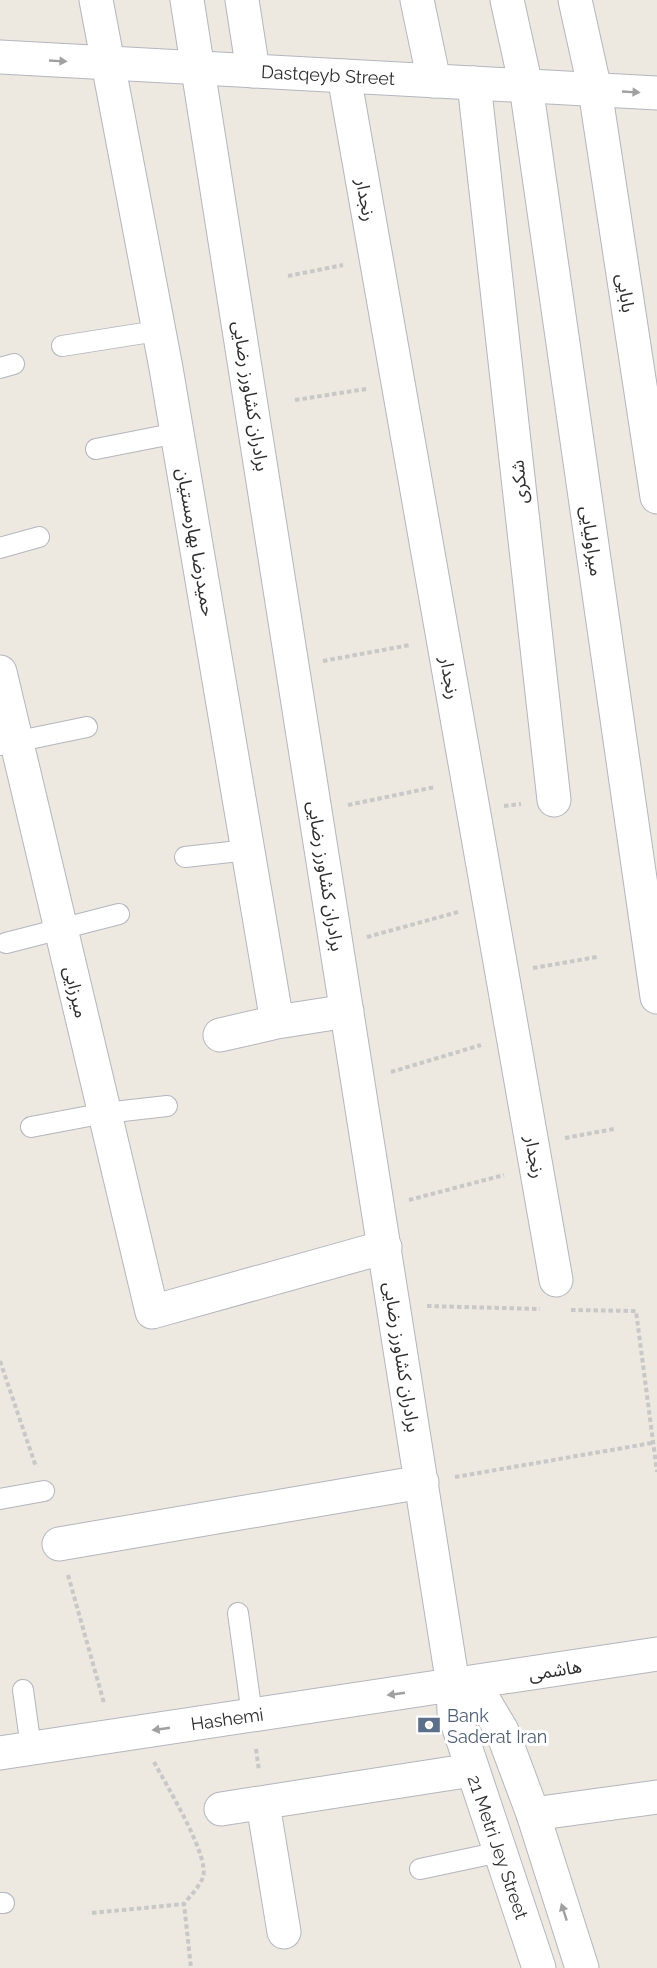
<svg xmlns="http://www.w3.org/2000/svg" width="657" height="1968" font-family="Raleway,'Noto Sans Arabic',sans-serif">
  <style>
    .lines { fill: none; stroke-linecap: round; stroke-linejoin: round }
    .service-casing { stroke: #b4b6bf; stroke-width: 22 }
    .minor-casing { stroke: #b4b6bf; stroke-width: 35 }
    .tertiary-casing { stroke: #b4b6bf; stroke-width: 35 }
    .secondary-casing { stroke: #b4b6bf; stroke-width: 35 }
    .path { stroke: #c8c8c8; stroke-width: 4; stroke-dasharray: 4.5 3; stroke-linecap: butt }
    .service { stroke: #fff; stroke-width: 20 }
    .minor { stroke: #fff; stroke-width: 33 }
    .tertiary { stroke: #fff; stroke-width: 33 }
    .secondary { stroke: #fff; stroke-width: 33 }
    .oneway { fill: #a0a0a0 }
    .labels { text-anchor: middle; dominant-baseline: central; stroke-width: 6; stroke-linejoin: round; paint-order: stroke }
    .street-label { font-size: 18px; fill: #2d2d2d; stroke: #fff }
    .service-label { font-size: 18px; fill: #4e5e75; stroke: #fff; text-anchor: start }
  </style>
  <rect width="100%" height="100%" fill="#ede8e0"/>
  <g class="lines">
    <g class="service-casing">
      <path id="service" d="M 62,346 L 157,331
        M 0,368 L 14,364
        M 96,449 L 177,433
        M 0,548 L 39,537
        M 0,745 L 87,727
        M 185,857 L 248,850
        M 6,943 L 119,914
        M 31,1127 L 105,1113 L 167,1106
        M 0,1499 L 44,1491
        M 238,1613 L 252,1715
        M 23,1690 L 31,1748
        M 420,1869 L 500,1852
        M 0,1903 L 4,1903"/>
    </g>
    <g class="minor-casing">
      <path id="minor" d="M 96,0 L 166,368 L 277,1022
        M 187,0 L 453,1685
        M 242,0 L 253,71
        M 417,0 L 434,81
        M 507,0 L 526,86 L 657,997
        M 575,0 L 595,90 L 657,497
        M 344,76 L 556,1280
        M 474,83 L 554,800
        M 0,672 L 152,1312 L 385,1247
        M 220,1035 L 277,1022 L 347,1011
        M 59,1544 L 422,1482
        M 263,1804 L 284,1932
        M 221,1809 L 472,1770
        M 533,1814 L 657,1797"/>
    </g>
    <g class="tertiary-casing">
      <path id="tertiary" d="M 0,57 L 657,93"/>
    </g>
    <g class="secondary-casing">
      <path id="secondary" d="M 453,1685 L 486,1704 L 502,1731 L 533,1814 L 582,1968
        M 453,1685 L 454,1713 L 539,1968
        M 0,1753 L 657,1654"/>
    </g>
    <path class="path" d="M 288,276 L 343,265
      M 295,400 L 366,389
      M 323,661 L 410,645
      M 348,805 L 435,787
      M 504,806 L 521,804
      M 367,937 L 458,912
      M 533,968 L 597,957
      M 391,1072 L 481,1045
      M 565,1138 L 614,1129
      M 409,1200 L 504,1175
      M 427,1306 L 540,1309
      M 571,1310 L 636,1311 L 657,1472
      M 0,1361 L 36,1467
      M 455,1477 L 652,1443
      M 68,1575 L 104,1703
      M 256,1749 L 259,1771
      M 154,1762 C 165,1783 210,1856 203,1877 C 200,1886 190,1896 184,1904 L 191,1968
      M 92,1913 L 184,1904"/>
    <use href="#service" class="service"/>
    <use href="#minor" class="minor"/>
    <use href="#tertiary" class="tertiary"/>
    <use href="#secondary" class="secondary"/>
  </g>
  <defs><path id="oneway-solid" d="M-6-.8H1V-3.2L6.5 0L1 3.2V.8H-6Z" transform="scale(1.5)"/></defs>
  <g class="oneway">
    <use href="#oneway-solid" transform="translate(58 61) rotate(3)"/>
    <use href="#oneway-solid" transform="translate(631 92) rotate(3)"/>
    <use href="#oneway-solid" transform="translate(396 1694) rotate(172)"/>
    <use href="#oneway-solid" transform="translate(161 1729) rotate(172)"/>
    <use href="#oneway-solid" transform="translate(564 1912) rotate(-108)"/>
  </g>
  <defs>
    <g id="bank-bare" transform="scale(1.8)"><path d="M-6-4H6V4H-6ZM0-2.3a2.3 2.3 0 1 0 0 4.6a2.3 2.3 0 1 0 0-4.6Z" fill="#5c6f8a" stroke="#fff" stroke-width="2.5" paint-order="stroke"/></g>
  </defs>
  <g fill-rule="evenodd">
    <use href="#bank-bare" x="429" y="1725"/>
  </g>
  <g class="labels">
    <g class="street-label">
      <text transform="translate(328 75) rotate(3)">Dastqeyb Street</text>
      <text transform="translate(366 200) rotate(80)">رنجدار</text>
      <text transform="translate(626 293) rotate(81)">بابایی</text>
      <text transform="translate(251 396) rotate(81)">برادران کشاورز رضایی</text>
      <text transform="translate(519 482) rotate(-96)">شکری</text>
      <text transform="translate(592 541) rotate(82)">میراولیایی</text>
      <text transform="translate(196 542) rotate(80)">حمیدرضا بهارمستیان</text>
      <text transform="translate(450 678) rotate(80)">رنجدار</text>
      <text transform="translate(326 876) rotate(81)">برادران کشاورز رضایی</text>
      <text transform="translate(76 992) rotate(77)">میرزایی</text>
      <text transform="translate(535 1157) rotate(80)">رنجدار</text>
      <text transform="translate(402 1357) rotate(81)">برادران کشاورز رضایی</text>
      <text transform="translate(555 1670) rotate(-9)">هاشمی</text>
      <text transform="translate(227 1719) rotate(-8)">Hashemi</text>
      <text transform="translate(498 1847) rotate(71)">21 Metri Jey Street</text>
    </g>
    <g class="service-label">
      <text x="447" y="1715">Bank<tspan x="447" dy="21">Saderat Iran</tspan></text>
    </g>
  </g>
</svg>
